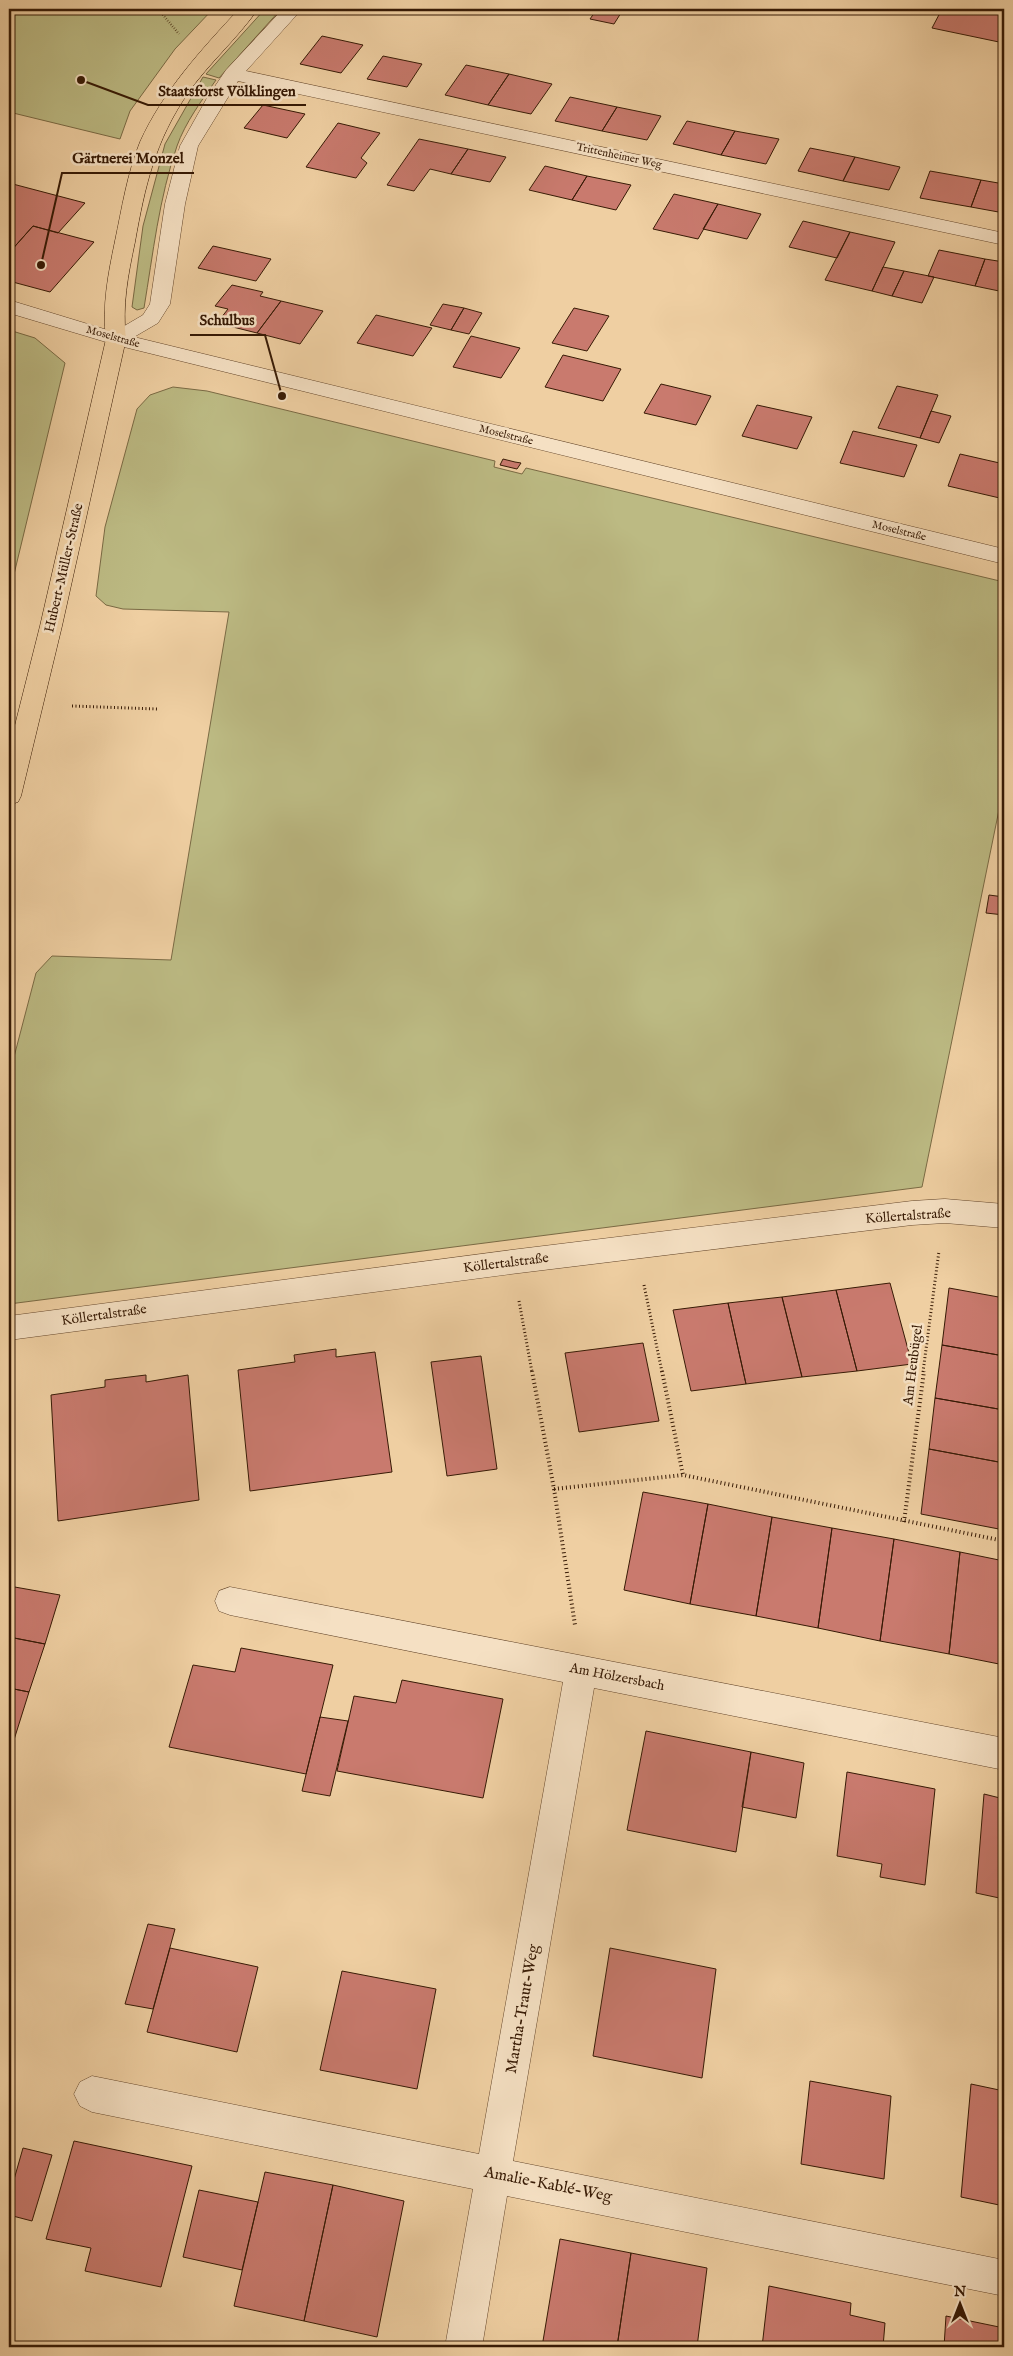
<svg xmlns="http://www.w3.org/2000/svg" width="1013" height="2356" font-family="'IM FELL English',serif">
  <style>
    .green { fill: #bcba83; stroke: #7a6a44 }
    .building { fill: #c97a6e; stroke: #371a05 }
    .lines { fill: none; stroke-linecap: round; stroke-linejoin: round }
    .minor-casing { stroke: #65472c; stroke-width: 1 }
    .major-casing { stroke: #371a05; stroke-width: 1 }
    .path-far2 { stroke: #371a05; stroke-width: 2.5; stroke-dasharray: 0.5 2; stroke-linecap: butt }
    .path-far1 { stroke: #371a05; stroke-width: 3; stroke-dasharray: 1 2.5; stroke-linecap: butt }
    .path { stroke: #371a05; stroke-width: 4; stroke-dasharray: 1 3; stroke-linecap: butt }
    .minor { fill: #f5e0c3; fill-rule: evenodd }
    .major { fill: #efcfa2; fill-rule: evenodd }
    .labels { text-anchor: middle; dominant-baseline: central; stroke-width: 5; stroke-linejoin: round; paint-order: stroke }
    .far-street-label { font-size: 11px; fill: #371a05; stroke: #f5e0c3 }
    .street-label { font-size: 14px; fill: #371a05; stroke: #f5e0c3 }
    .near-street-label { font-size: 16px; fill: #371a05; stroke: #f5e0c3 }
    .leader { fill: none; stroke: #371a05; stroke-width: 2 }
    .callout-dot { fill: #371a05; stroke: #f5e0c3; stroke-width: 2 }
    .callout-label { font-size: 15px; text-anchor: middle; font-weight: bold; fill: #371a05; stroke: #f5e0c3; stroke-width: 5; stroke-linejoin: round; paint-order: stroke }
  </style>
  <rect width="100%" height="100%" fill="#efcfa2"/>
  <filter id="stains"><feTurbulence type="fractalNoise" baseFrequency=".004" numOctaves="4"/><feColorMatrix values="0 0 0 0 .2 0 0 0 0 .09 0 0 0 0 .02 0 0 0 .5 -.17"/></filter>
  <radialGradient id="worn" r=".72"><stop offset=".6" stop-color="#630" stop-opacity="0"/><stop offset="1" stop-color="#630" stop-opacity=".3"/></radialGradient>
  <path class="green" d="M 9,9 L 213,9 L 175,49 L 130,111 L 120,139 L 9,112 Z
    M 265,9 L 281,9 L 219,78 L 206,74 Z
    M 203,77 L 216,80 C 202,100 185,123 177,146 C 159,198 153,254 144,308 L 137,310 L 132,307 L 143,226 L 165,144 Z
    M 9,330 L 35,338 L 65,363 L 9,595 Z
    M 173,387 L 207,391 L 495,461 L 494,467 L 522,474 L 526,468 L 1004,582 L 1004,800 L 1001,800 L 922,1187 L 9,1304 L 9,1076 L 36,973 L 52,956 L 171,960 L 229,612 L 123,609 L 106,605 L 96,596 L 105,527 L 137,409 L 150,395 Z"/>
  <path class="building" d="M 597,9 L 599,9 L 621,13 L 614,24 L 590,19 Z
    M 942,9 L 1004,9 L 1004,31 L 999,42 L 932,28 Z
    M 322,36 L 363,45 L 341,73 L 300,64 Z
    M 383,56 L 422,64 L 407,87 L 367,79 Z
    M 466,65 L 509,74 L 488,105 L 445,95 Z
    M 509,74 L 552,84 L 531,114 L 488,105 Z
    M 570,97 L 617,107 L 602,131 L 555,121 Z
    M 263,105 L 305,114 L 287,138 L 244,128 Z
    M 617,107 L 661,116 L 647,140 L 602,131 Z
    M 687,121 L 735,131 L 721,155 L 673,144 Z
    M 338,123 L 380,133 L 361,158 L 367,163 L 356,178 L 306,167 Z
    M 735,131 L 779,139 L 766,164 L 721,155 Z
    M 419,139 L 468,149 L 451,174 L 430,169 L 414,191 L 387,185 Z
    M 810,148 L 855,157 L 843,181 L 798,171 Z
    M 468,149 L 506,157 L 490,182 L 451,174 Z
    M 855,157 L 900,167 L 889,190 L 843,181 Z
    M 545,166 L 587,176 L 572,200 L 529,190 Z
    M 930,171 L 981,180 L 971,207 L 920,198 Z
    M 587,176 L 631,185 L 616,210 L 572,200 Z
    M 981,180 L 1004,184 L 1004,213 L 971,207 Z
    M 9,183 L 85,203 L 58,233 L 33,226 L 9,253 Z
    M 674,194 L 718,204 L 698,239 L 653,229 Z
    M 718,204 L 761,214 L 747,239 L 703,229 Z
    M 803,221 L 850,232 L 837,258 L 789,247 Z
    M 33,226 L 94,242 L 50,292 L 9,281 L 9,253 Z
    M 850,232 L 895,242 L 872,291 L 825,280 Z
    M 213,246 L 271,259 L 256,281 L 198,268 Z
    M 939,250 L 985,259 L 975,286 L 928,276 Z
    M 985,259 L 1004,262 L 1004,292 L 975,286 Z
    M 883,267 L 904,271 L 892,296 L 872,291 Z
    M 904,271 L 934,277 L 922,303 L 892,296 Z
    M 232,285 L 263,292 L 260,296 L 281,301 L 257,333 L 217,323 L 228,309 L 215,306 Z
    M 281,301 L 323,311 L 300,344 L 257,333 Z
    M 443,304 L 464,308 L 451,330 L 430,325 Z
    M 464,308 L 482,313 L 469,334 L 451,330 Z
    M 574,308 L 609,316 L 587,351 L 552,343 Z
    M 376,315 L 432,328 L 413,356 L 357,343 Z
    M 471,336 L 520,348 L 501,378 L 453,367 Z
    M 563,355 L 621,369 L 603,401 L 545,387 Z
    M 661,384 L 711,396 L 696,425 L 644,413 Z
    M 897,386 L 938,395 L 920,438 L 878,428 Z
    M 757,405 L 812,417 L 797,449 L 742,436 Z
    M 931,411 L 951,416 L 939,443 L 920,438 Z
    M 853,431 L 917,445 L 904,477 L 840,463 Z
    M 960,454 L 1004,464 L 1004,499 L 948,486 Z
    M 503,459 L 515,462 L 521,463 L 517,469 L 500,465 Z
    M 989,895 L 1004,897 L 1004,915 L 986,913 Z
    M 890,1283 L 912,1364 L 857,1371 L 836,1290 Z
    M 949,1288 L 1004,1298 L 1004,1356 L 942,1345 Z
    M 836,1290 L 857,1371 L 802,1377 L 782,1297 Z
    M 782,1297 L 802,1377 L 746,1384 L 728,1303 Z
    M 728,1303 L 746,1384 L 691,1391 L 673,1310 Z
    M 643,1343 L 659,1421 L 579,1432 L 565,1353 Z
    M 942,1345 L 1004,1356 L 1004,1410 L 935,1398 Z
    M 336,1349 L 336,1357 L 375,1352 L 392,1472 L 250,1491 L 238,1370 L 295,1362 L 294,1355 Z
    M 481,1356 L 497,1469 L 447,1476 L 431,1362 Z
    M 146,1375 L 146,1382 L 188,1375 L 199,1500 L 58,1521 L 51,1395 L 105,1387 L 105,1380 Z
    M 935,1398 L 1004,1410 L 1004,1463 L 929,1449 Z
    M 929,1449 L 1004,1463 L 1004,1530 L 921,1514 Z
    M 643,1492 L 708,1504 L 690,1604 L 624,1590 Z
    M 708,1504 L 772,1517 L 756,1616 L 690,1604 Z
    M 772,1517 L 832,1528 L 818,1628 L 756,1616 Z
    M 832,1528 L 894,1539 L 880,1641 L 818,1628 Z
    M 894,1539 L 960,1552 L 949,1654 L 880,1641 Z
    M 960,1552 L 1004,1561 L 1004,1665 L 949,1654 Z
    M 9,1586 L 60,1595 L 45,1644 L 9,1637 Z
    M 9,1637 L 45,1644 L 29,1692 L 9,1688 Z
    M 241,1648 L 333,1665 L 306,1774 L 169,1747 L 193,1665 L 235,1672 Z
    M 402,1680 L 503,1699 L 483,1798 L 337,1771 L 354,1696 L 396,1703 Z
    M 9,1688 L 29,1692 L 13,1743 L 9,1742 Z
    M 320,1717 L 348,1721 L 330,1796 L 302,1791 Z
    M 646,1731 L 751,1752 L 736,1852 L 627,1830 Z
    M 751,1752 L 804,1763 L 796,1818 L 742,1807 Z
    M 847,1772 L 935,1789 L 925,1885 L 880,1877 L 882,1864 L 837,1856 Z
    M 984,1794 L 1004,1799 L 1004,1899 L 976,1893 Z
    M 148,1924 L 175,1929 L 153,2009 L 125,2004 Z
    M 170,1948 L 258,1967 L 237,2052 L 147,2032 Z
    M 610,1948 L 716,1969 L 702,2078 L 593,2056 Z
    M 342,1971 L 436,1989 L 417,2089 L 320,2070 Z
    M 810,2081 L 891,2096 L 884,2179 L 801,2164 Z
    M 971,2084 L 1004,2091 L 1004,2206 L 961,2197 Z
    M 74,2141 L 192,2166 L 161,2287 L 85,2271 L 91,2248 L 46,2239 Z
    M 23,2148 L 52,2155 L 32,2221 L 9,2215 L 9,2197 Z
    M 265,2172 L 333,2185 L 304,2321 L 234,2306 Z
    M 333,2185 L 404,2201 L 377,2337 L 304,2321 Z
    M 199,2190 L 258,2202 L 242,2270 L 183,2257 Z
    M 560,2239 L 631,2253 L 617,2347 L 542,2347 Z
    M 631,2253 L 707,2268 L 697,2347 L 617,2347 Z
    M 769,2286 L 851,2303 L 850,2315 L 885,2323 L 883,2347 L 762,2347 Z
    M 946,2316 L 1004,2328 L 1004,2347 L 944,2347 Z"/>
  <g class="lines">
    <g class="minor-casing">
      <path id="minor" d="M 283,9 L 302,9 L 246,71 L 1004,233 L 1004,245 L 238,81 L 198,146 L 185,204 L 170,304 L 158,323 L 134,337 L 1004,549 L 1004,564 L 116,345 L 9,313 L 9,300 L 114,332 L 143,315 L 150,304 L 165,204 L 180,146 L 207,98 L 226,70 Z
        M 945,1199 L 1004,1204 L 1004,1228 L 945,1223 L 912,1225 L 511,1274 L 9,1340 L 9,1316 L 511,1250 L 912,1201 Z
        M 230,1587 L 1004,1738 L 1004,1770 L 594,1688 L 513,2161 L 1004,2260 L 1004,2296 L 507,2196 L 482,2347 L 445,2347 L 473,2189 L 92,2112 L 80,2106 L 74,2094 L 80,2082 L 92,2076 L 479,2154 L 563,1682 L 230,1615 L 219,1611 L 215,1601 L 219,1591 Z"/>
    </g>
    <g class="major-casing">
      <path id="major" d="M 239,9 L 258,9 C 237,39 209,63 188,93 C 155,141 145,186 135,242 C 128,275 122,305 126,339 L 62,626 L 21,796 L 18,802 L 9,805 L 9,749 L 40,626 L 106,339 C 102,305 108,275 115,241 C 122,208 127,174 140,142 C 163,91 202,49 239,9 Z"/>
    </g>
    <path class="path-far2" d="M 158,9 L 179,34"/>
    <path class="path-far1" d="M 72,706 L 157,709
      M 644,1285 L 662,1372
      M 519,1301 L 532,1372
      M 923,1372 L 939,1251"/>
    <path class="path" d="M 532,1371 L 554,1489 L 575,1625
      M 662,1371 L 683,1475
      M 554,1489 L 683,1475 L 1004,1541
      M 904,1522 L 924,1371"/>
    <use href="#minor" class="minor"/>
    <use href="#major" class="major"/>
  </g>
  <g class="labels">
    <g class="far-street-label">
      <text transform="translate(619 156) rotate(12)">Trittenheimer Weg</text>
      <text transform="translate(113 337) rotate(16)">Moselstraße</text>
      <text transform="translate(506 435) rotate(14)">Moselstraße</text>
      <text transform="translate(899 531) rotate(14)">Moselstraße</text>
    </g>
    <g class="street-label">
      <text transform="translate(64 568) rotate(-77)">Hubert-Müller-Straße</text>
      <text transform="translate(908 1216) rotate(-4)">Köllertalstraße</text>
      <text transform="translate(506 1263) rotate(-7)">Köllertalstraße</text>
      <text transform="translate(104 1315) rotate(-8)">Köllertalstraße</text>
      <text transform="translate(913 1365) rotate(-83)">Am Heubügel</text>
      <text transform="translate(617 1677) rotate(11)">Am Hölzersbach</text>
    </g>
    <g class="near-street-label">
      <text transform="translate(523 2009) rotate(-80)">Martha-Traut-Weg</text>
      <text transform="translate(548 2185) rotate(11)">Amalie-Kablé-Weg</text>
    </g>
  </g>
  <path class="leader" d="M81 80L148 105H306M41 265L62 173H194M282 396L265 335H190"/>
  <g class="callout-dot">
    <circle cx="81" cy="80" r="5"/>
    <circle cx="41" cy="265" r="5"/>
    <circle cx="282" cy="396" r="5"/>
  </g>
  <g class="callout-label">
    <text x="227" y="96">Staatsforst Völklingen</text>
    <text x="128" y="163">Gärtnerei Monzel</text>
    <text x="227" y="325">Schulbus</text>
  </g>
  <rect width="1013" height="2356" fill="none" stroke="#efcfa2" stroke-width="30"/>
  <rect x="10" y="10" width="993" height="2336" fill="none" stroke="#371a05" stroke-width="2.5"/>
  <rect x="15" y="15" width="983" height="2326" fill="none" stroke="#371a05"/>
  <g transform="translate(960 2304)" stroke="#f5e0c3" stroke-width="4" paint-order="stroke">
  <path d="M0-4L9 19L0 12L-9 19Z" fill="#371a05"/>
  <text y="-8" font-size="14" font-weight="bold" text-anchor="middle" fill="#371a05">N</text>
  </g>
  <rect width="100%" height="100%" filter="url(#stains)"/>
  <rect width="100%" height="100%" fill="url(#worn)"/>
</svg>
